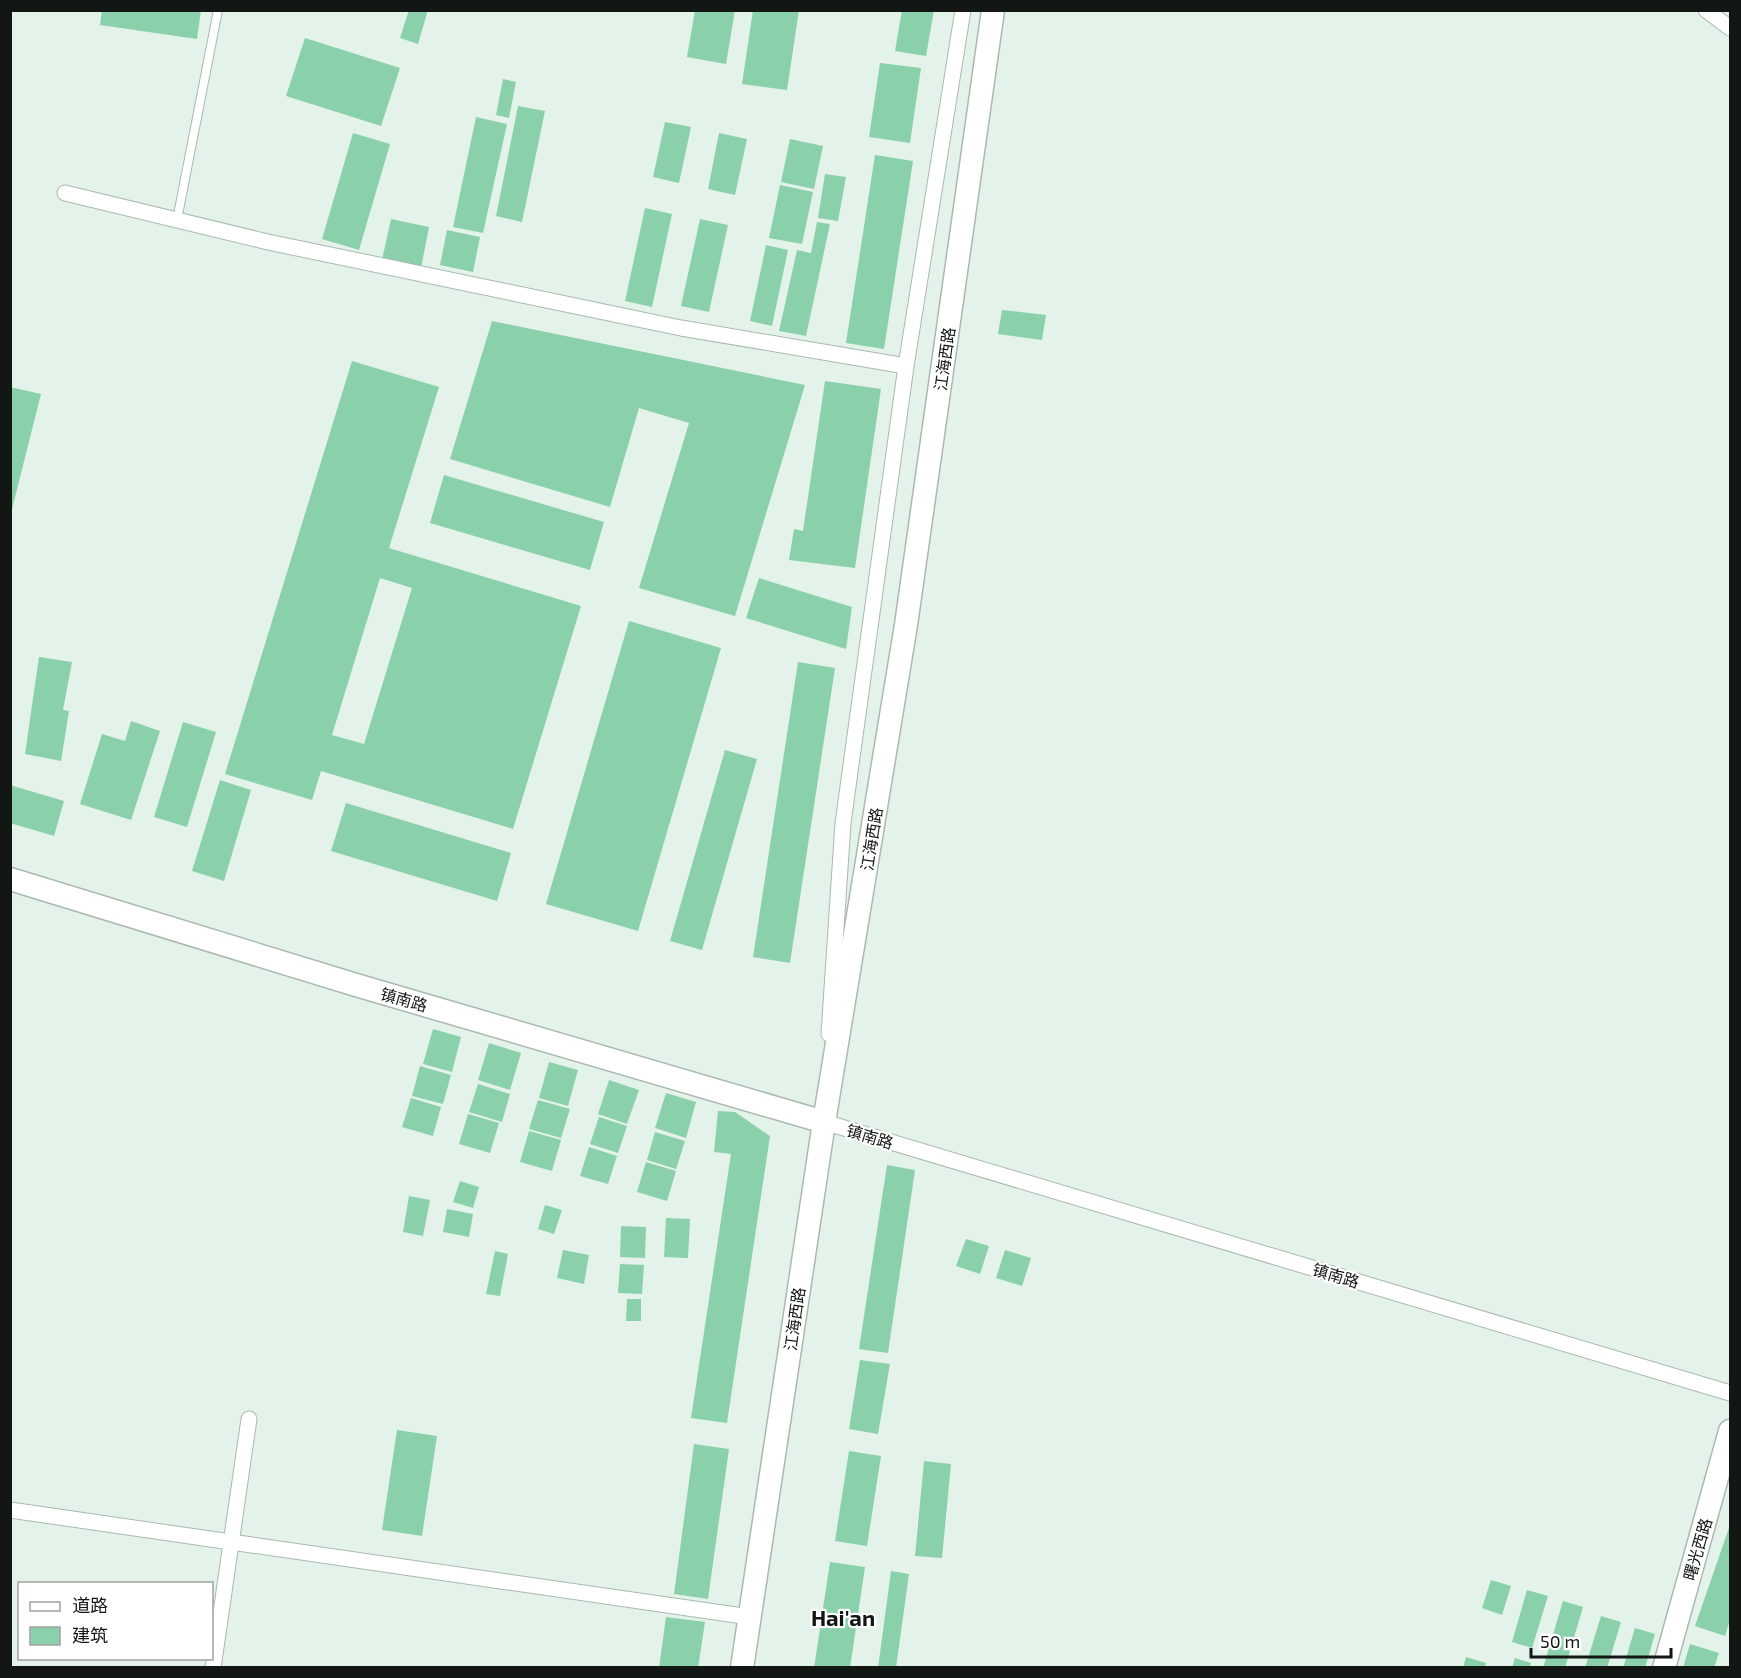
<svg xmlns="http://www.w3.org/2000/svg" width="1741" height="1678" font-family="'Exo 2','Noto Sans SC',sans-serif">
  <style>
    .building { fill: #8ad0aa; fill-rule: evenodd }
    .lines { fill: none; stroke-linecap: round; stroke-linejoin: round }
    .lane-casing { stroke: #aab9b0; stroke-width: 10 }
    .street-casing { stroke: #aab9b0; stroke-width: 17 }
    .secondary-casing { stroke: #aab9b0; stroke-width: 25 }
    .lane { stroke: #fff; stroke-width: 8 }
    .street { stroke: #fff; stroke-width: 15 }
    .secondary { stroke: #fff; stroke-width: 22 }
    .labels { text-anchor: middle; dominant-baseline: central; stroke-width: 4.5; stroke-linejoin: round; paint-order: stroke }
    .street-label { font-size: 16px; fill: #121714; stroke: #fff }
    .district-label { font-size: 22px; font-weight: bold; fill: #121714; stroke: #fff }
  </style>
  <rect width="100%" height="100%" fill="#e4f3ea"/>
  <path class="building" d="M 102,10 L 201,10 L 197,39 L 100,25 Z
    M 409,10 L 428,10 L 418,44 L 400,38 Z
    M 695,10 L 735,10 L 726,64 L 687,57 Z
    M 753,10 L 799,10 L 787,90 L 742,84 Z
    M 902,10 L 934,10 L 926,56 L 895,51 Z
    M 305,38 L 400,68 L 381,126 L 286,96 Z
    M 880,63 L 921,68 L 910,143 L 869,137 Z
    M 503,79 L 516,82 L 509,118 L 496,115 Z
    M 518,106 L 545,111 L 522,222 L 496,216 Z
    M 476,117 L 507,124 L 483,233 L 453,227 Z
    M 665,122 L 691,127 L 679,183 L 653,177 Z
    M 353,133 L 390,144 L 359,250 L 322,239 Z
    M 719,133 L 747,139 L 735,195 L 708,189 Z
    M 790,139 L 823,146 L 814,189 L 781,182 Z
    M 875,155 L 913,161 L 884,349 L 846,343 Z
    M 825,174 L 846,177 L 838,221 L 818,218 Z
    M 780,185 L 813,192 L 802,244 L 769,238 Z
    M 645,208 L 672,214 L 652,307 L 625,301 Z
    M 391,219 L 429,227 L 421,268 L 382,260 Z
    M 700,219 L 728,225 L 709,312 L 681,306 Z
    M 817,222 L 830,224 L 806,336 L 779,331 L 797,250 L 811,253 Z
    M 447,230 L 480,237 L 473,272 L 440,265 Z
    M 766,245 L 788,250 L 772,326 L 750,321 Z
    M 1002,310 L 1046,315 L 1042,340 L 998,334 Z
    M 492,321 L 805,385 L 735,616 L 639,588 L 689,423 L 639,408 L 610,507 L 450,459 Z
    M 352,361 L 439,387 L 389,548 L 581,606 L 513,829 L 321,771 L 312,800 L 225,774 ZM 380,578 L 412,588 L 364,744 L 332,735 Z
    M 825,381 L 881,389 L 855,568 L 789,560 L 794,529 L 803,531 Z
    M 10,387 L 41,394 L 11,513 L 10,513 Z
    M 444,475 L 604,522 L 590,570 L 430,523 Z
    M 759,578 L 852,607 L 846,649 L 746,618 Z
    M 629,621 L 721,648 L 638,931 L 546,904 Z
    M 39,657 L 72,662 L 63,710 L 69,711 L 61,761 L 25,754 Z
    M 798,662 L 835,668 L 790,963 L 753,957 Z
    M 131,721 L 160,731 L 131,820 L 80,804 L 102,734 L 125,741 Z
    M 183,722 L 216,732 L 187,827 L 154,817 Z
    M 725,750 L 757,759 L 702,950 L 670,941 Z
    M 220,780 L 251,790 L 224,881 L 192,871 Z
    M 10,785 L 64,801 L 54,836 L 10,823 Z
    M 346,803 L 511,853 L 497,901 L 331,851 Z
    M 433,1029 L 461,1037 L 452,1072 L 423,1064 Z
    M 489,1043 L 521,1053 L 510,1090 L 478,1080 Z
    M 549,1062 L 578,1070 L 568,1106 L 539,1098 Z
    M 420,1066 L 451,1075 L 443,1104 L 412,1096 Z
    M 609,1080 L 639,1090 L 627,1124 L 598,1114 Z
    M 478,1084 L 510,1094 L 502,1122 L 469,1112 Z
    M 666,1093 L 696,1102 L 686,1138 L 655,1128 Z
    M 411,1098 L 441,1107 L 433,1136 L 402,1127 Z
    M 538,1100 L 570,1109 L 561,1138 L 529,1129 Z
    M 718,1111 L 735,1112 L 770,1136 L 727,1423 L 691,1418 L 731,1154 L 714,1152 Z
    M 468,1114 L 499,1123 L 490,1153 L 459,1144 Z
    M 599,1117 L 627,1126 L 618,1153 L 590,1144 Z
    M 529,1131 L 561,1140 L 552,1171 L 520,1162 Z
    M 655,1132 L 685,1141 L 676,1169 L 647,1160 Z
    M 589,1147 L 617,1156 L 608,1184 L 580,1176 Z
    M 646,1162 L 676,1171 L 667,1201 L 637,1192 Z
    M 887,1165 L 915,1170 L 888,1353 L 859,1349 Z
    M 460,1181 L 479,1187 L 473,1208 L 453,1202 Z
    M 409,1196 L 430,1200 L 423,1236 L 403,1232 Z
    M 545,1205 L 562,1210 L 554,1234 L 538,1229 Z
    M 447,1209 L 473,1214 L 469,1237 L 443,1232 Z
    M 666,1218 L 690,1219 L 688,1258 L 664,1257 Z
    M 621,1226 L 646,1227 L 645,1258 L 620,1257 Z
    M 966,1239 L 989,1246 L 980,1274 L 956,1266 Z
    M 563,1250 L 589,1255 L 584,1284 L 557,1278 Z
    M 1005,1250 L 1031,1258 L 1022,1286 L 996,1278 Z
    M 495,1251 L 508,1254 L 500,1296 L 486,1294 Z
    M 620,1264 L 644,1265 L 642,1294 L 618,1293 Z
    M 627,1299 L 641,1299 L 641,1321 L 626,1321 Z
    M 860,1360 L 890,1364 L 878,1434 L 849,1429 Z
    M 397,1430 L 437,1436 L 422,1536 L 382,1530 Z
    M 694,1444 L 729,1449 L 708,1599 L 674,1594 Z
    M 849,1451 L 881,1456 L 867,1546 L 835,1541 Z
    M 924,1461 L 951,1464 L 942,1558 L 915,1556 Z
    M 1730,1525 L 1730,1620 L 1725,1636 L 1695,1626 Z
    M 830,1562 L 865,1567 L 850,1668 L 814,1668 Z
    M 891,1571 L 909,1574 L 896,1668 L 878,1668 Z
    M 1491,1580 L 1511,1586 L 1502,1615 L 1482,1608 Z
    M 1527,1590 L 1548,1596 L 1532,1648 L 1512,1642 Z
    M 1563,1601 L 1583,1607 L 1565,1668 L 1543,1668 Z
    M 1601,1616 L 1621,1622 L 1607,1668 L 1585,1668 Z
    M 666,1617 L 705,1622 L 698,1668 L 659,1668 Z
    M 1635,1628 L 1655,1634 L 1645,1668 L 1623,1668 Z
    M 1690,1644 L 1719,1653 L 1714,1668 L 1683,1668 Z
    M 1466,1657 L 1486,1663 L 1485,1668 L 1463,1668 Z
    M 1515,1658 L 1531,1663 L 1529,1668 L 1512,1668 Z"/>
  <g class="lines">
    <g class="lane-casing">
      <path id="lane" d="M 177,220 L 218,10"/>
    </g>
    <g class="street-casing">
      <path id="street" d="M 1706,10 L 1730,28
        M 65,193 L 268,242 L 681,328 L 906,366
        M 829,1034 L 843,823 L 906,366 L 963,10
        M 824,1115 L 824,1122 L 1730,1393
        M 10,1510 L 750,1617
        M 213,1668 L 249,1419"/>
    </g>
    <g class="secondary-casing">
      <path id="secondary" d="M 10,879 L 356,985 L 824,1122
        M 742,1668 L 824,1122 L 906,625 L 993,10
        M 1664,1668 L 1730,1431"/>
    </g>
    <use href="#lane" class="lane"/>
    <use href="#street" class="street"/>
    <use href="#secondary" class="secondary"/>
  </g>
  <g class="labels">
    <g class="street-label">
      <text transform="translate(944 359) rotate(-82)">江海西路</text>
      <text transform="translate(871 839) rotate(-81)">江海西路</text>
      <text transform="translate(404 999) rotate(16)">镇南路</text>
      <text transform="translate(870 1136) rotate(17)">镇南路</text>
      <text transform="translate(1336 1275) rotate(17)">镇南路</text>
      <text transform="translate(794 1319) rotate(-82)">江海西路</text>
      <text transform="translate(1697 1549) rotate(-74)">曙光西路</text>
    </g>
    <g class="district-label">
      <text x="843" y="1617">Hai'an</text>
    </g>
  </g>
  <rect width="1741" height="1678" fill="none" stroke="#121714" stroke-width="24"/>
  <rect x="18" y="1582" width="195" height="78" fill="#ffffff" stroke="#a0a2a1" stroke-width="1.5"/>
  <rect x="30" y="1602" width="30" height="9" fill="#ffffff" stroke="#a0a2a1" stroke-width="1.5"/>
  <text x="72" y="1612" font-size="18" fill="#121714">道路</text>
  <rect x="30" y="1627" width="30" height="18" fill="#8ad0aa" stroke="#a0a2a1" stroke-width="1.5"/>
  <text x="72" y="1642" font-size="18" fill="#121714">建筑</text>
  <path d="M1531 1648v9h140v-9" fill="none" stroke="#121714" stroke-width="3"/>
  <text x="1540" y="1648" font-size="18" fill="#121714" stroke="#ffffff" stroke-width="4.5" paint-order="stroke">50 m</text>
</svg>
